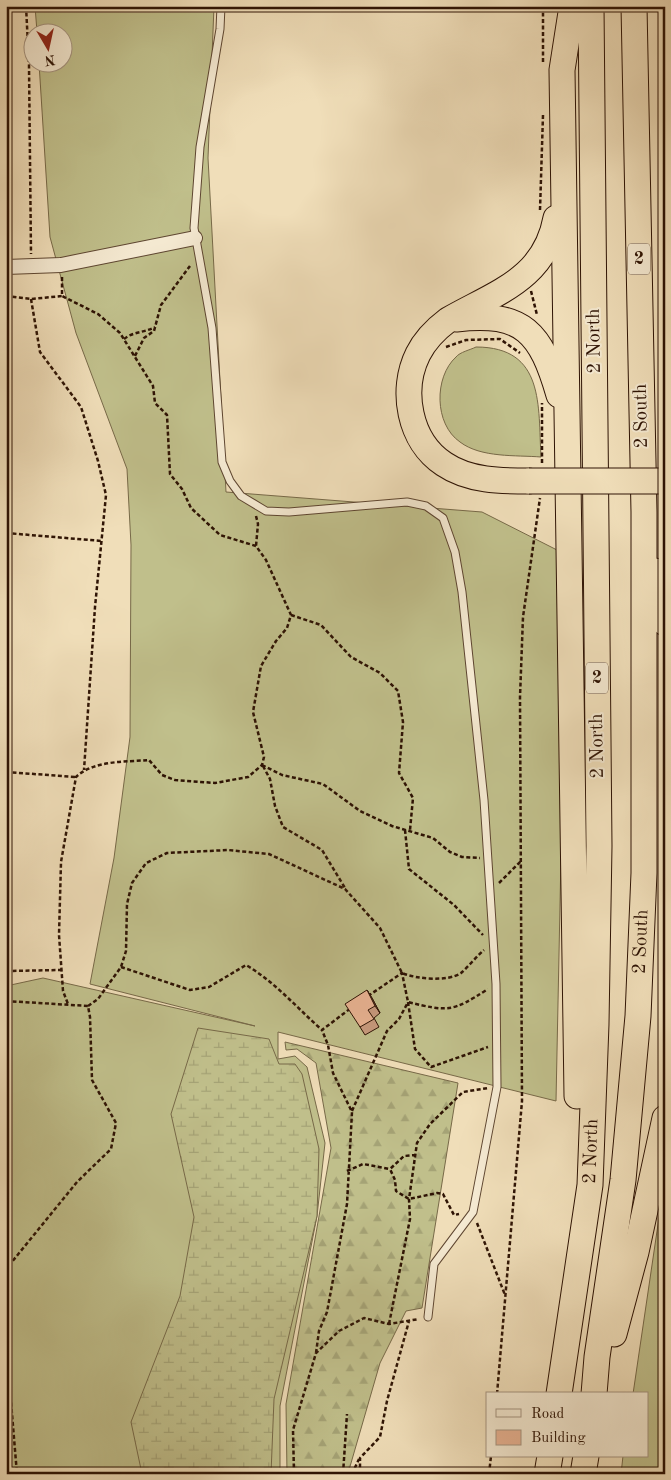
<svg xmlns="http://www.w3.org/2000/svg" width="671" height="1480" font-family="'Old Standard TT',serif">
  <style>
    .grass { fill: #c0bf8b; stroke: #776948 }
    .forest { fill: url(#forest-firs); stroke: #776948 }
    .wetland { fill: url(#wetland-marsh); stroke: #776948 }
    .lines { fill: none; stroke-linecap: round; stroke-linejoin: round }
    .service-casing { stroke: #5e4631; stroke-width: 9 }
    .minor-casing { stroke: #5e4631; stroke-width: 16 }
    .motorway-casing { stroke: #2e1304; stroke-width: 27 }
    .path { stroke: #2e1304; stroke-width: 2.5; stroke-dasharray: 4 2.5; stroke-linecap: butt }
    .service { stroke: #f5ead2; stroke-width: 7 }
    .minor { stroke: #f5ead2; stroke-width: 14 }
    .motorway { stroke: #f0deb9; stroke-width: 25 }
    .motorway-bridge-casing { stroke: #2e1304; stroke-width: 27; stroke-linecap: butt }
    .motorway-bridge { stroke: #f0deb9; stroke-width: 25 }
    .wall { fill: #c89a7e; stroke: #2e1304 }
    .shaded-wall { fill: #a37d67; stroke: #2e1304 }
    .building { fill: #e9b393; stroke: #2e1304 }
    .labels { text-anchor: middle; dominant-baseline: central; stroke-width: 4; stroke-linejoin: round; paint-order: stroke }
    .shield { fill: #f5ead2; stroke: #6a5442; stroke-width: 1 }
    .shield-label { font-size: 18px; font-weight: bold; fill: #2e1304 }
    .street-label { font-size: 19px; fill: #2e1304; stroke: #f5ead2 }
  </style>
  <defs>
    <pattern id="forest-firs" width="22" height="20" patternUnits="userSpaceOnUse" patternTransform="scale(1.25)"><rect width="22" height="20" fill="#c0bf8b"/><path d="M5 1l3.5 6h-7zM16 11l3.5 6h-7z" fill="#a5a376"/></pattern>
    <pattern id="wetland-marsh" width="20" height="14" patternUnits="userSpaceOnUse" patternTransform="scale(1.25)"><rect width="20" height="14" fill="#c0bf8b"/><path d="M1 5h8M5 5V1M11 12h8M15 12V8" fill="none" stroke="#a5a376"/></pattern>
  </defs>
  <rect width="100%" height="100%" fill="#f0deb9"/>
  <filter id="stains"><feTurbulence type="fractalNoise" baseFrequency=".004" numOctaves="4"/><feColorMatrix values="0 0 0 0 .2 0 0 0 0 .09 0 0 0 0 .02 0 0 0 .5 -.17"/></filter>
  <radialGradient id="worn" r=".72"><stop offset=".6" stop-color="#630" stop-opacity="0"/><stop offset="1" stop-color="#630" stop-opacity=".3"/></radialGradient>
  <path class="grass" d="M 35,6 L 214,6 L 208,158 L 226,492 L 482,512 L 559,551 L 565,660 L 556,1101 L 278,1032 L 278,1059 L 295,1056 L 307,1067 L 325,1143 L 317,1216 L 280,1406 L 280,1474 L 6,1474 L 6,986 L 43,978 L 255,1026 L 90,984 L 114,858 L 130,737 L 131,545 L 127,469 L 76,333 L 50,237 L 39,63 L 62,62 L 62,32 L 37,32 Z
    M 476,347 C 545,347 538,406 541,457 C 516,455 481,458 460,442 C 434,424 434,377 456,357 C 460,352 470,350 476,347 Z
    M 665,1177 L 665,1474 L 621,1474 L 623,1456 L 647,1456 L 647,1394 L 633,1394 Z"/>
  <path class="forest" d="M 285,1042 L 458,1083 L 422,1308 L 406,1311 L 380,1363 L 349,1470 L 350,1474 L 287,1474 L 286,1404 L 331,1148 L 316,1063 L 297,1049 L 286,1050 Z"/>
  <path class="wetland" d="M 198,1028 L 269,1039 L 279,1064 L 295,1064 L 302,1074 L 319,1149 L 317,1216 L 274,1399 L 271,1474 L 142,1474 L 131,1422 L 180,1296 L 194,1217 L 171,1114 Z"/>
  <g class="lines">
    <g class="service-casing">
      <path id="service" d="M 221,6 L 220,29 L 200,147 L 194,228 L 212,328 L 222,462 L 230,481 L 241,496 L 266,511 L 289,512 L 407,502 L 426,506 L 443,518 L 455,552 L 462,592 L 484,800 L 496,984 L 497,1087 L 473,1212 L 434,1264 L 428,1317"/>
    </g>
    <g class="minor-casing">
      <path id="minor" d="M 6,267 L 61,265 L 195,238"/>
    </g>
    <g class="motorway-casing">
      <g id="motorway">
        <path d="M 572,6 L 562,70 L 577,1096"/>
        <path d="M 456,319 C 524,311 541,333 559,395"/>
        <path d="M 529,481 C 501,481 469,481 444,464 C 409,441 400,390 418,354 C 425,340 436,329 448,320 C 497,292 545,279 556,218"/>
        <path d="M 655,571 L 665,623"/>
        <path d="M 614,1334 L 636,1252 L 665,1118"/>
        <path id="s1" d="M 559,1394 L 590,1185 L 596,1024 L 599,846 L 591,6"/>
        <path id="s2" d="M 594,1394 L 597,1357 L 623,1180 L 638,1016 L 644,873 L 644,512 L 634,6"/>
        <path d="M 547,1474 L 550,1456"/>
        <path d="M 583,1474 L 586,1456"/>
      </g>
    </g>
    <path class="path" d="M 26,6 L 29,65 L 31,254
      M 543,62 L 543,6
      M 540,210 L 543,115
      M 62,277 L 62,296 L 98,314 L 120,333 L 153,386 L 155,403 L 167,415 L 170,474 L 182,489 L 191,508 L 220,535 L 256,546 L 266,560 L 291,615 L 287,628 L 276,641 L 261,666 L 253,712 L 264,757 L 262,765 L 248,777 L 215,783 L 175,780 L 162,775 L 149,760 C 126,762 94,760 76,777 L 61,862 L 59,935 L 63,991 L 68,1004
      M 531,291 L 537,315
      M 6,296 L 31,299 L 62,296
      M 31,299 L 40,352 L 81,407 L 98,461 L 106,495 L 95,607 L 84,770
      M 124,339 C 134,331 144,333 155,327
      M 446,347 L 466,340 L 500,339 L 520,353
      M 135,356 L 144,338 L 154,331 L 161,305 L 190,266
      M 542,463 L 542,403
      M 256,516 L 258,524 L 256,546
      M 6,533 L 102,541
      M 291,615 L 321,625 L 351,657 L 380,673 L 398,691 L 403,722 L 399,773 L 413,798 L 410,830
      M 262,765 L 282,775 L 323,784 L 360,811 L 392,826 L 433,838 L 450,852 L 462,857 L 480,858
      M 263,766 L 270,779 L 275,806 L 283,827 L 322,850 L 345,888
      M 6,772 L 76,777
      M 405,830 L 409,869 L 454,905 L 483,935
      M 499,883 L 521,861
      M 121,967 L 190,990 L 209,987 L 246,965 C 275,982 297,1008 322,1030
      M 6,971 L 61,970
      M 368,996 L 402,973 L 408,1002 C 449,1012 452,1012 488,989
      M 6,1001 L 88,1006 L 90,1017 L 92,1080 L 116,1123 L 111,1149 L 77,1182 L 11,1263 L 6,1276
      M 408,1002 L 415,1049 L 431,1067 L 488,1047
      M 88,1006 L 98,999 L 121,967 L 126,951 L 127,904 L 132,883 L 146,863 L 167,853 L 228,850 L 269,854 L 345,889 L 380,928 L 402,973 C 416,979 448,982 461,973 C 469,966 476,957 484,950
      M 352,1111 L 387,1031 L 399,1019 L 407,1004
      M 416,1155 L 404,1156 L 390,1169 L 395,1180 L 396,1191 L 409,1199 L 437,1193 L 443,1194 L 454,1215 L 459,1214
      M 347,1171 L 363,1164 L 390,1169
      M 477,1223 L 505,1295
      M 389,1324 L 410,1219 L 409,1199 L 417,1143 L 430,1124 L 463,1092 L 488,1088
      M 316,1353 L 319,1331 L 327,1312 L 347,1204 L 352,1112 L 333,1073 L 328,1045 L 322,1030 L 351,1008
      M 6,1377 L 11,1402 L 17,1474
      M 497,1394 L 522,1101 L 520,697 L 523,617 L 540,498
      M 294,1474 L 293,1430 L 316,1353 L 339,1331 L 364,1318 L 389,1324 L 419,1319
      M 343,1474 L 347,1414
      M 352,1474 L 359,1459
      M 360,1474 L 360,1458 L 380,1437 L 387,1401 L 409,1321
      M 489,1474 L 491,1456"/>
    <use href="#service" class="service"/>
    <use href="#minor" class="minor"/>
    <use href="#motorway" class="motorway"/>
    <g class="motorway-bridge-casing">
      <path id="motorway-bridge" d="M 529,481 L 665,481"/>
    </g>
    <use href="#motorway-bridge" class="motorway-bridge"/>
  </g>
  <path class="wall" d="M 367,990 L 372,998 L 380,1013 L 374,1018 L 379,1027 L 365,1035 L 360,1027 Z"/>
  <path class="shaded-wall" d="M 367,990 L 372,998 L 380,1013 L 375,1006 Z"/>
  <path class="building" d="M 367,990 L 375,1006 L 368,1010 L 374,1019 L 360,1027 L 345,1004 Z"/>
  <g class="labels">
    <g class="shield">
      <rect x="628" y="243.5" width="22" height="31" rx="4"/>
      <rect x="586" y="662.5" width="22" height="31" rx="4"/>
    </g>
    <g class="shield-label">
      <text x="639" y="259">2</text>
      <text x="597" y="678">2</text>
    </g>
    <g class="street-label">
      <text transform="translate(595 341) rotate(-91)">2 North</text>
      <text transform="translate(642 416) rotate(-91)">2 South</text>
      <text transform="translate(598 746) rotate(-91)">2 North</text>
      <text stroke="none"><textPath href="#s2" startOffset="455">2 South</textPath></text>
      <text stroke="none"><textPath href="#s1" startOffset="245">2 North</textPath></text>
    </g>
  </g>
  <rect width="671" height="1480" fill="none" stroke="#f0deb9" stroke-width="25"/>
  <rect x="8" y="8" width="656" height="1465" fill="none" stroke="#2e1304" stroke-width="2.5"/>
  <rect x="12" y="12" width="646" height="1455" fill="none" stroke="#2e1304"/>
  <rect x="486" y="1392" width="162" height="65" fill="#f5ead2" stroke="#a59480"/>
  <rect x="496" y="1409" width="25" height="8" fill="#f5ead2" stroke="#a59480"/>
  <text x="531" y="1418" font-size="15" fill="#2e1304">Road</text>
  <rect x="496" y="1430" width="25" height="15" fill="#e9b393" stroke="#a59480"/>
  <text x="531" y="1442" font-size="15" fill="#2e1304">Building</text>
  <g transform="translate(48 48) rotate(171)"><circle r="24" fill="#f5ead2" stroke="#a59480"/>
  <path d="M0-4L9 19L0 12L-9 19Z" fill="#8f2418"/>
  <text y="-8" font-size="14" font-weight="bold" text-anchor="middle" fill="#2e1304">N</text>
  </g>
  <rect width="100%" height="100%" filter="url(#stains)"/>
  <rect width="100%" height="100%" fill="url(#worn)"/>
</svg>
